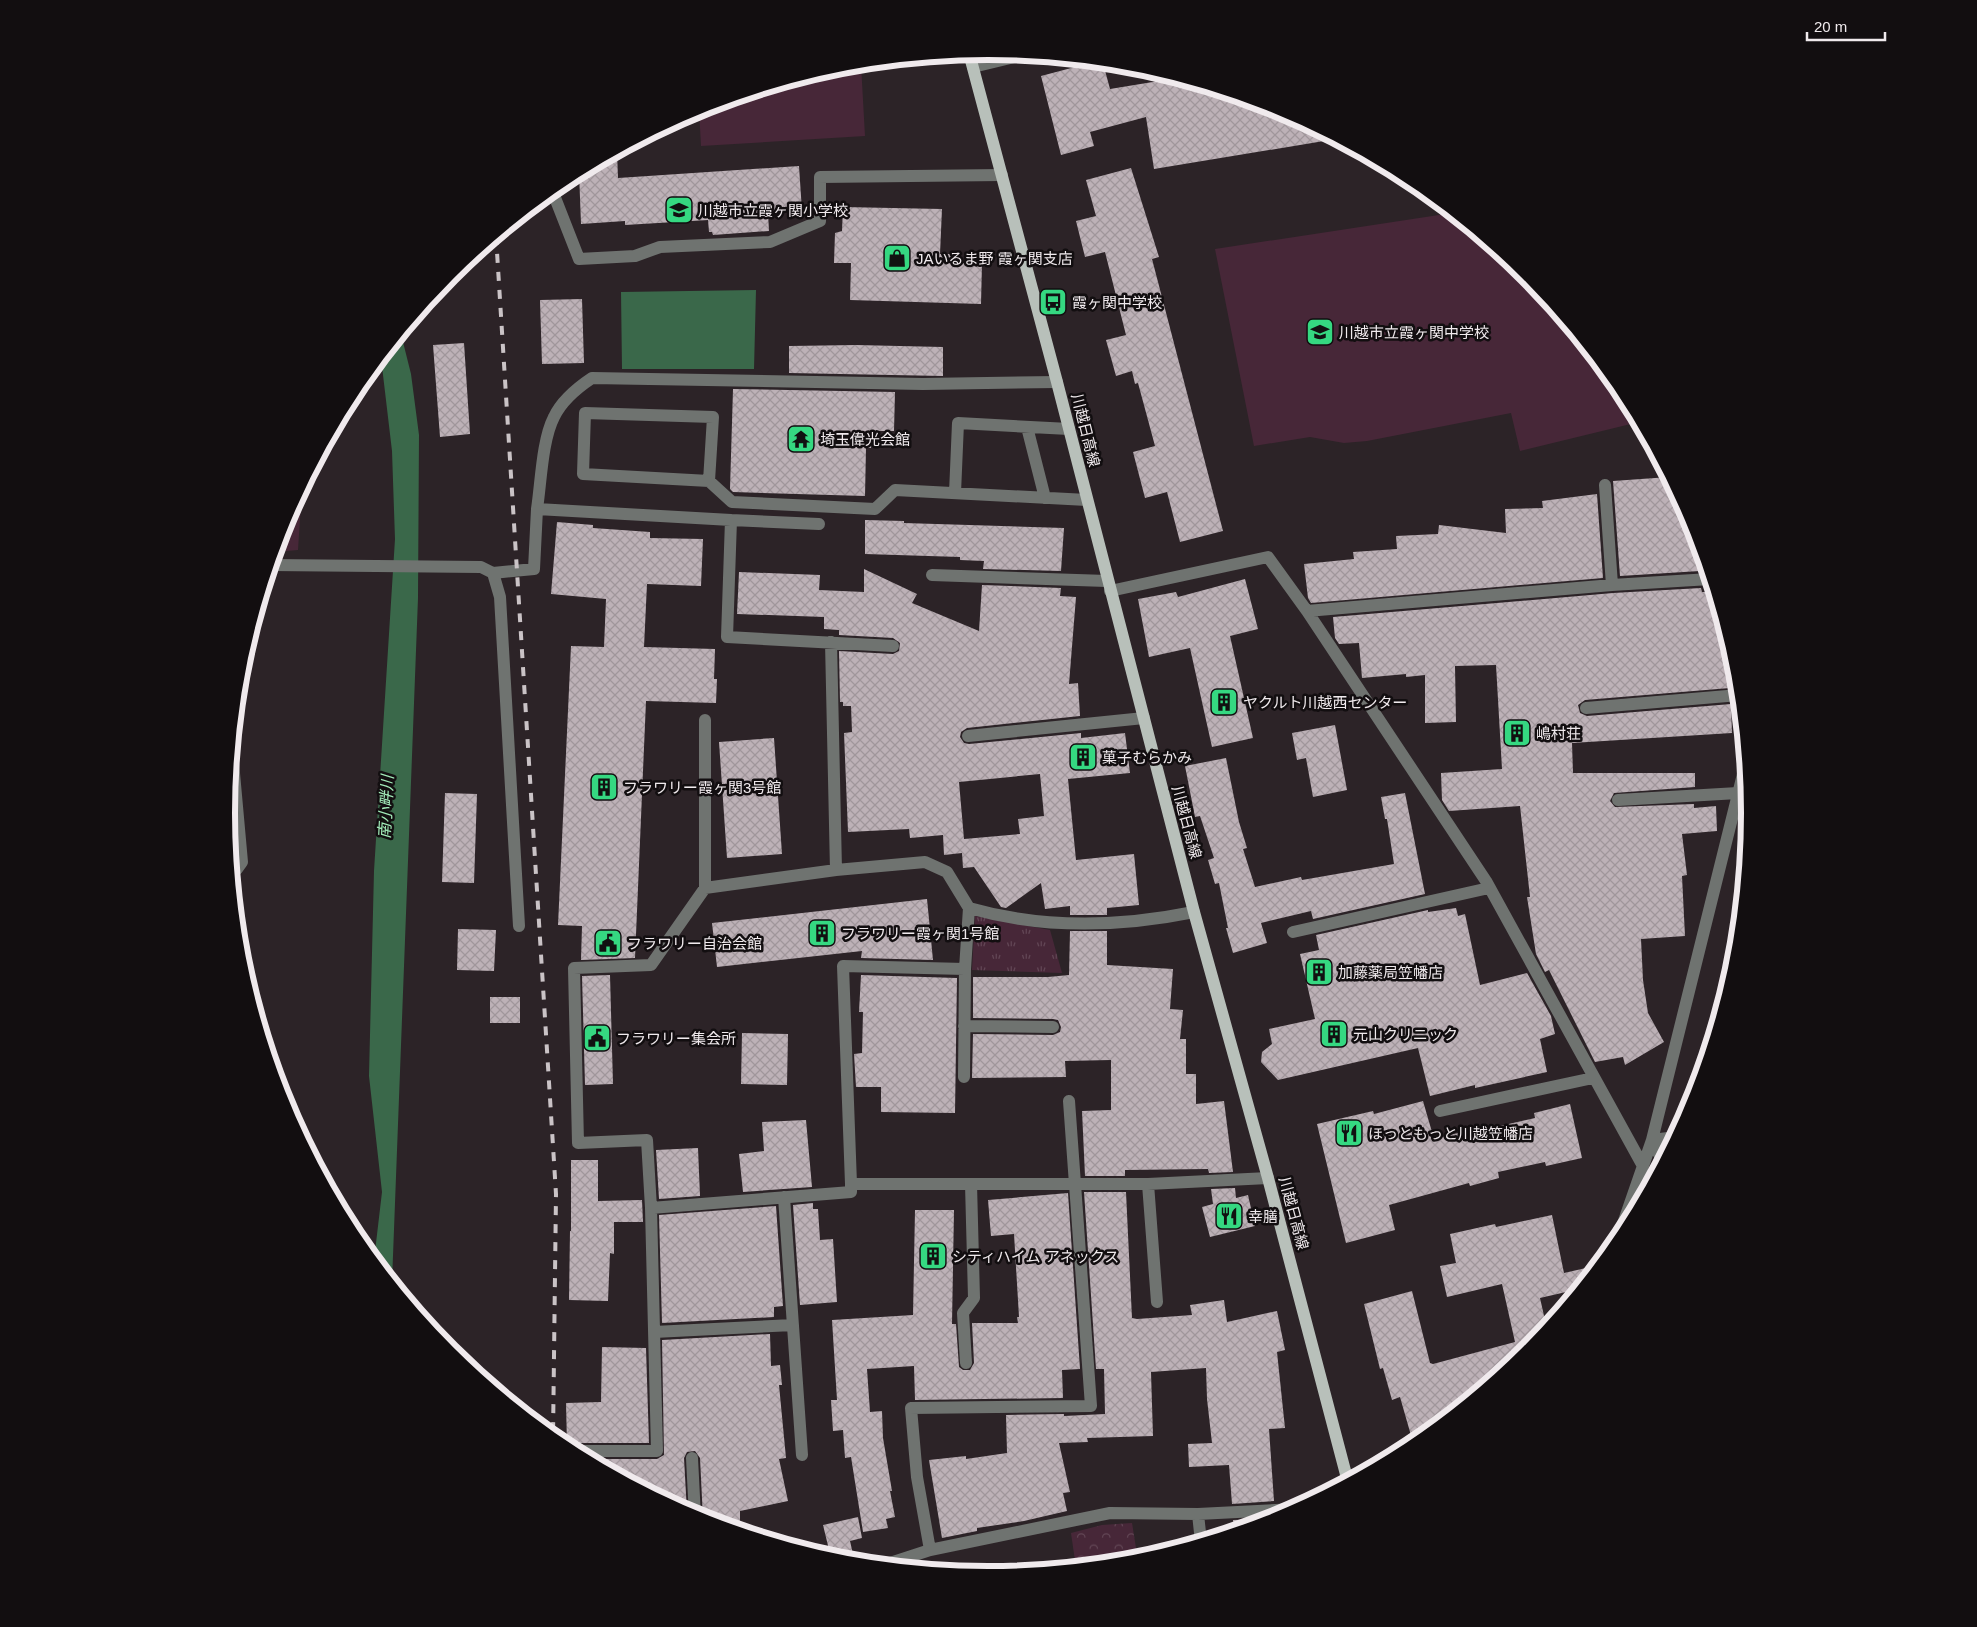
<svg xmlns="http://www.w3.org/2000/svg" width="1977" height="1627" font-family="Arial,'Noto Sans JP',sans-serif">
  <style>
    .grass { fill: #472738 }
    .forest { fill: url(#forest-crowns) }
    .park { fill: url(#park-tufts) }
    .water { fill: #3a684a }
    .building { fill: url(#building-cross-hatch); fill-rule: evenodd }
    .lines { fill: none; stroke-linecap: round; stroke-linejoin: round }
    .minor { stroke: #6f7370; stroke-width: 12 }
    .major { stroke: #b8c0ba; stroke-width: 12 }
    .rail { stroke: #cac3c6; stroke-width: 4; stroke-dasharray: 9 9; stroke-linecap: butt }
    .labels { text-anchor: middle; dominant-baseline: central; stroke-width: 5; stroke-linejoin: round; paint-order: stroke }
    .poi-label { font-size: 15px; fill: #f0eaed; stroke: #120e10; text-anchor: start }
    .street-label { font-size: 15px; fill: #f0eaed; stroke: #120e10 }
    .water-label { font-size: 16px; font-style: italic; fill: #a3ecba; stroke: #120e10 }
    .rim { fill: none; stroke: #f0eaed; stroke-width: 6 }
  </style>
  <defs>
    <pattern id="forest-crowns" width="20" height="18" patternUnits="userSpaceOnUse" patternTransform="scale(1.25)"><rect width="20" height="18" fill="#472738"/><path d="M2 6a3 3 0 1 1 6 0M12 15a3 3 0 1 1 6 0" fill="none" stroke="#624655"/></pattern>
    <pattern id="park-tufts" width="24" height="20" patternUnits="userSpaceOnUse" patternTransform="scale(1.25)"><rect width="24" height="20" fill="#472738"/><path d="M3 7l-1-3M5 7V3M7 7l1-3M15 17l-1-3M17 17v-4M19 17l1-3" fill="none" stroke="#624655"/></pattern>
    <pattern id="building-cross-hatch" width="8" height="8" patternUnits="userSpaceOnUse" patternTransform="scale(1.25)"><rect width="8" height="8" fill="#bdb1b7"/><path d="M0 0l8 8M0 8l8-8" fill="none" stroke="#a0969b"/></pattern>
  </defs>
  <rect width="100%" height="100%" fill="#2c2327"/>
  <path class="grass" d="M 861,64 L 865,136 L 701,146 L 699,109 L 840,66 Z
    M 1452,213 L 1528,275 L 1622,390 L 1639,422 L 1520,451 L 1511,413 L 1367,441 L 1344,443 L 1310,437 L 1254,446 L 1215,249 Z
    M 302,489 L 298,550 L 275,552 L 284,522 Z"/>
  <path class="forest" d="M 1132,1523 L 1138,1561 L 1076,1567 L 1071,1533 L 1102,1525 Z"/>
  <path class="park" d="M 975,916 L 1050,930 L 1062,973 L 972,970 Z"/>
  <path class="water" d="M 756,290 L 754,369 L 622,369 L 621,292 Z
    M 401,334 L 411,374 L 419,435 L 418,598 L 392,1282 L 374,1260 L 382,1192 L 369,1076 L 374,871 L 395,539 L 392,451 L 381,358 Z"/>
  <path class="building" d="M 1094,62 L 1103,63 L 1110,89 L 1177,78 L 1280,109 L 1336,139 L 1154,169 L 1146,117 L 1090,132 L 1094,146 L 1061,155 L 1041,76 Z
    M 617,152 L 618,178 L 799,166 L 802,211 L 768,213 L 769,231 L 713,235 L 712,232 L 709,232 L 708,220 L 625,225 L 625,221 L 581,224 L 579,172 Z
    M 1131,168 L 1159,257 L 1152,259 L 1223,531 L 1180,542 L 1167,492 L 1145,498 L 1133,452 L 1155,446 L 1138,383 L 1135,384 L 1132,371 L 1116,376 L 1106,340 L 1126,335 L 1105,252 L 1085,257 L 1076,221 L 1096,216 L 1086,180 Z
    M 843,207 L 942,209 L 940,254 L 960,254 L 960,263 L 982,264 L 981,304 L 850,300 L 851,263 L 834,263 L 835,233 L 842,231 Z
    M 582,299 L 584,363 L 542,364 L 540,300 Z
    M 464,343 L 470,434 L 440,437 L 433,345 Z
    M 856,345 L 943,347 L 943,376 L 789,373 L 789,346 Z
    M 733,389 L 895,392 L 894,431 L 872,431 L 871,448 L 866,448 L 865,496 L 733,492 L 730,489 Z
    M 1669,477 L 1693,522 L 1697,535 L 1700,571 L 1620,576 L 1613,481 Z
    M 1597,494 L 1603,578 L 1311,603 L 1308,598 L 1304,564 L 1354,559 L 1353,552 L 1397,549 L 1396,536 L 1438,534 L 1439,525 L 1506,533 L 1505,509 L 1543,508 L 1542,501 Z
    M 865,520 L 904,521 L 904,523 L 1064,528 L 1061,571 L 983,569 L 984,561 L 960,560 L 960,557 L 865,554 Z
    M 557,522 L 593,525 L 593,528 L 650,532 L 650,538 L 703,539 L 701,586 L 647,584 L 644,647 L 715,649 L 714,679 L 717,679 L 716,703 L 646,701 L 635,958 L 581,960 L 582,926 L 558,925 L 571,646 L 604,647 L 606,599 L 551,594 Z
    M 864,569 L 917,594 L 912,603 L 979,631 L 982,585 L 1061,588 L 1060,596 L 1076,597 L 1069,684 L 1078,683 L 1080,716 L 967,728 L 961,732 L 960,737 L 964,743 L 969,744 L 1081,733 L 1081,738 L 1125,733 L 1130,773 L 1068,779 L 1076,860 L 1134,854 L 1139,905 L 1107,908 L 1107,915 L 1070,915 L 1070,906 L 1045,909 L 1041,883 L 1006,908 L 1001,907 L 974,867 L 963,868 L 962,853 L 944,855 L 943,835 L 910,838 L 909,829 L 848,832 L 844,733 L 852,732 L 851,706 L 843,706 L 843,702 L 840,702 L 839,651 L 893,654 L 899,651 L 900,643 L 893,638 L 839,635 L 839,630 L 824,629 L 824,617 L 737,614 L 739,572 L 820,575 L 819,590 L 864,592 ZM 1040,774 L 1044,816 L 1018,819 L 1020,834 L 964,839 L 959,782 Z
    M 1245,579 L 1258,629 L 1230,636 L 1253,738 L 1212,747 L 1190,648 L 1149,657 L 1138,599 L 1176,592 L 1178,597 Z
    M 1701,588 L 1702,592 L 1714,592 L 1727,634 L 1728,660 L 1734,659 L 1738,685 L 1730,685 L 1730,688 L 1585,700 L 1578,705 L 1580,713 L 1587,716 L 1731,704 L 1732,733 L 1572,743 L 1573,773 L 1695,773 L 1695,787 L 1614,793 L 1610,801 L 1615,807 L 1694,804 L 1694,808 L 1716,806 L 1717,831 L 1682,834 L 1687,875 L 1682,876 L 1685,936 L 1641,939 L 1643,980 L 1648,1013 L 1664,1042 L 1625,1065 L 1623,1057 L 1595,1062 L 1549,970 L 1545,972 L 1536,954 L 1527,897 L 1530,897 L 1520,806 L 1449,811 L 1442,800 L 1441,773 L 1502,769 L 1496,665 L 1455,666 L 1456,722 L 1425,723 L 1425,675 L 1406,677 L 1406,674 L 1362,678 L 1359,643 L 1339,644 L 1335,638 L 1333,617 L 1613,593 Z
    M 1335,725 L 1347,790 L 1313,797 L 1306,758 L 1297,760 L 1292,733 Z
    M 774,738 L 782,854 L 727,858 L 719,742 Z
    M 1226,758 L 1239,822 L 1247,848 L 1243,849 L 1255,887 L 1301,877 L 1302,880 L 1394,864 L 1387,819 L 1385,819 L 1381,797 L 1405,793 L 1425,894 L 1313,919 L 1311,911 L 1261,923 L 1267,943 L 1233,953 L 1226,928 L 1228,928 L 1219,883 L 1215,884 L 1208,860 L 1214,858 L 1200,816 L 1195,817 L 1185,766 Z
    M 445,793 L 477,794 L 474,883 L 442,882 Z
    M 927,899 L 933,960 L 861,958 L 862,951 L 717,967 L 712,923 Z
    M 1456,908 L 1458,916 L 1465,914 L 1480,985 L 1527,973 L 1551,1016 L 1555,1034 L 1540,1039 L 1547,1072 L 1475,1088 L 1475,1085 L 1430,1096 L 1418,1048 L 1278,1080 L 1261,1062 L 1262,1052 L 1272,1044 L 1269,1029 L 1315,1019 L 1300,954 L 1319,950 L 1316,935 L 1428,910 L 1428,912 Z
    M 458,929 L 496,930 L 494,971 L 457,970 Z
    M 1070,931 L 1107,931 L 1107,965 L 1173,969 L 1170,1009 L 1183,1010 L 1180,1039 L 1186,1039 L 1186,1074 L 1196,1074 L 1196,1104 L 1224,1101 L 1233,1172 L 1209,1173 L 1208,1169 L 1125,1170 L 1125,1176 L 1085,1176 L 1082,1111 L 1111,1110 L 1111,1060 L 1065,1061 L 1066,1077 L 972,1078 L 973,1034 L 1053,1035 L 1060,1032 L 1061,1027 L 1058,1020 L 1053,1019 L 973,1018 L 973,977 L 1048,977 L 1069,975 Z
    M 610,975 L 613,1084 L 585,1085 L 582,976 Z
    M 861,975 L 957,978 L 955,1113 L 881,1112 L 881,1087 L 856,1087 L 854,1054 L 862,1053 L 863,1012 L 859,1012 Z
    M 490,997 L 520,997 L 520,1023 L 490,1023 Z
    M 742,1033 L 788,1034 L 787,1085 L 741,1084 Z
    M 1423,1101 L 1434,1139 L 1486,1126 L 1487,1129 L 1535,1118 L 1534,1113 L 1570,1104 L 1582,1158 L 1546,1166 L 1545,1162 L 1498,1172 L 1499,1178 L 1470,1186 L 1469,1183 L 1389,1205 L 1395,1230 L 1346,1243 L 1317,1124 L 1373,1111 L 1374,1114 Z
    M 806,1120 L 812,1187 L 743,1192 L 739,1154 L 764,1151 L 762,1122 Z
    M 698,1148 L 700,1196 L 659,1199 L 656,1150 Z
    M 571,1160 L 598,1160 L 598,1201 L 642,1200 L 643,1222 L 614,1222 L 614,1254 L 610,1253 L 608,1301 L 569,1300 L 570,1231 L 571,1231 Z
    M 1235,1188 L 1236,1198 L 1248,1195 L 1255,1226 L 1210,1237 L 1202,1207 L 1213,1204 L 1211,1189 Z
    M 1084,1192 L 1126,1192 L 1132,1318 L 1137,1319 L 1192,1315 L 1190,1305 L 1224,1300 L 1227,1322 L 1277,1311 L 1285,1350 L 1277,1352 L 1285,1428 L 1269,1429 L 1274,1501 L 1232,1504 L 1229,1465 L 1189,1467 L 1188,1444 L 1212,1443 L 1207,1399 L 1206,1368 L 1151,1372 L 1153,1436 L 1087,1438 L 1088,1442 L 1059,1443 L 1070,1492 L 1063,1493 L 1067,1511 L 1024,1521 L 977,1528 L 977,1531 L 942,1538 L 929,1460 L 966,1456 L 966,1459 L 1007,1453 L 1006,1415 L 1064,1414 L 1064,1416 L 1105,1414 L 1104,1369 L 1096,1369 Z
    M 1068,1193 L 1080,1369 L 1062,1370 L 1063,1398 L 915,1400 L 914,1366 L 867,1369 L 870,1412 L 882,1411 L 883,1438 L 892,1491 L 890,1491 L 895,1517 L 886,1519 L 888,1528 L 863,1532 L 851,1457 L 845,1458 L 843,1430 L 833,1431 L 831,1400 L 837,1400 L 832,1320 L 913,1315 L 915,1210 L 954,1210 L 952,1324 L 956,1324 L 959,1367 L 963,1370 L 970,1370 L 974,1363 L 972,1323 L 1018,1323 L 1017,1317 L 1019,1317 L 1014,1234 L 991,1236 L 988,1200 Z
    M 813,1203 L 813,1209 L 818,1209 L 820,1240 L 833,1239 L 837,1302 L 800,1305 L 793,1205 Z
    M 776,1206 L 783,1306 L 774,1307 L 774,1317 L 662,1323 L 659,1215 Z
    M 1552,1215 L 1564,1273 L 1599,1265 L 1579,1289 L 1540,1298 L 1547,1329 L 1527,1353 L 1414,1446 L 1400,1397 L 1392,1400 L 1383,1368 L 1380,1369 L 1364,1304 L 1412,1291 L 1430,1363 L 1433,1364 L 1515,1342 L 1502,1284 L 1447,1297 L 1440,1266 L 1456,1263 L 1450,1234 L 1495,1224 L 1496,1227 Z
    M 770,1334 L 771,1366 L 780,1365 L 782,1385 L 779,1385 L 786,1458 L 779,1459 L 788,1501 L 740,1511 L 740,1531 L 703,1519 L 700,1458 L 695,1451 L 687,1452 L 684,1458 L 687,1512 L 587,1459 L 657,1459 L 664,1455 L 662,1340 Z
    M 602,1347 L 646,1348 L 649,1443 L 572,1443 L 567,1445 L 566,1403 L 601,1402 Z
    M 858,1517 L 862,1538 L 850,1541 L 855,1563 L 831,1558 L 823,1525 Z
    M 1268,1519 L 1269,1521 L 1234,1532 L 1233,1520 Z"/>
  <g class="lines">
    <path class="minor" d="M 973,67 L 1023,55
      M 552,190 L 579,259 L 635,256 L 660,247 L 770,242 L 820,221 L 820,177 L 1002,175
      M 1027,427 L 1045,498
      M 709,481 L 713,417 L 585,413 L 583,474 L 709,481 L 732,502 L 875,509 L 895,490 L 1087,500
      M 1605,485 L 1612,585
      M 955,493 L 958,423 L 1069,429
      M 731,520 L 819,524
      M 271,565 L 481,567 L 493,573 L 534,569 L 537,509
      M 493,573 L 500,597 L 519,926
      M 932,575 L 1107,581
      M 1110,591 L 1268,557 L 1307,611 L 1486,881 L 1643,1166
      M 1307,611 L 1612,585 L 1710,579
      M 831,642 L 836,870
      M 893,646 L 727,637 L 731,520 L 537,509 C 541,483 542,440 554,417 C 562,400 577,388 592,378 L 923,384 L 1057,382
      M 1586,708 L 1739,695
      M 705,720 L 705,888
      M 968,736 L 1144,718
      M 1618,800 L 1738,793
      M 232,871 L 237,869 L 242,862 L 232,751
      M 1194,912 C 1120,927 1043,929 969,908 L 947,872 L 925,862 L 836,870 L 705,888 L 651,965 L 574,968 L 578,1143 L 647,1140 L 651,1208 L 851,1192 L 851,1184 L 1148,1184 L 1268,1178
      M 1293,932 L 1489,888
      M 964,1026 L 1053,1027
      M 964,1077 L 965,969
      M 1440,1111 L 1593,1078
      M 1663,1162 L 1652,1140 L 1676,1137
      M 851,1184 L 843,966 L 965,969 L 969,908
      M 1148,1184 L 1157,1302
      M 784,1197 L 802,1455
      M 1616,1244 L 1652,1140 L 1746,762
      M 654,1332 L 793,1325
      M 966,1363 L 963,1313 L 974,1298 L 971,1184
      M 572,1451 L 657,1451 L 651,1208
      M 692,1458 L 695,1517
      M 1198,1514 L 1201,1542
      M 930,1550 L 917,1477 L 911,1408 L 1091,1406 L 1069,1101
      M 884,1565 L 930,1550 L 1110,1513 L 1198,1514 L 1296,1509"/>
    <path class="major" d="M 969,53 L 1057,382 L 1194,912 L 1268,1178 L 1348,1482"/>
    <path class="rail" d="M 496,236 L 556,1194 L 553,1437"/>
  </g>
  <defs>
    <g id="school-square" transform="scale(1.4375)"><rect x="-9" y="-9" width="18" height="18" rx="4" fill="#35d881" stroke="#120e10"/><path d="M0-5L7-2L0 1L-7-2ZM-4 1L0 2.5L4 1V4Q0 6-4 4Z" fill="#111"/></g>
    <g id="shop-square" transform="scale(1.4375)"><rect x="-9" y="-9" width="18" height="18" rx="4" fill="#35d881" stroke="#120e10"/><path d="M-5-2.5h2.3a2.7 3.5 0 0 1 5.4 0H5L5.5 6h-11ZM-1.5-2.5h3a1.5 2.3 0 0 0-3 0Z" fill="#111"/></g>
    <g id="bus-square" transform="scale(1.4375)"><rect x="-9" y="-9" width="18" height="18" rx="4" fill="#35d881" stroke="#120e10"/><path d="M-5-6H5V4H4V6H2V4H-2V6H-4V4H-5ZM-3.5-4V0h7V-4ZM-3.5 1.2v1.5H-2V1.2ZM2 1.2v1.5H3.5V1.2Z" fill="#111"/></g>
    <g id="temple-square" transform="scale(1.4375)"><rect x="-9" y="-9" width="18" height="18" rx="4" fill="#35d881" stroke="#120e10"/><path d="M0-6L5-2H3V0L6.5 2.5H4V6H1.5V3h-3V6H-4V2.5H-6.5L-3 0V-2H-5Z" fill="#111"/></g>
    <g id="building-square" transform="scale(1.4375)"><rect x="-9" y="-9" width="18" height="18" rx="4" fill="#35d881" stroke="#120e10"/><path d="M-4-6H4V6H1V3H-1V6H-4ZM-2.5-4.3h1.7v1.8h-1.7ZM.8-4.3h1.7v1.8H.8ZM-2.5-1h1.7V.8h-1.7ZM.8-1h1.7V.8H.8Z" fill="#111"/></g>
    <g id="civic-square" transform="scale(1.4375)"><rect x="-9" y="-9" width="18" height="18" rx="4" fill="#35d881" stroke="#120e10"/><path d="M-.6-6.5H3V-4.5H.6V-3L4-1V1h2V6H-6V1h2V-1L-.6-3ZM-1.2 2.5V6h2.4V2.5Z" fill="#111"/></g>
    <g id="restaurant-square" transform="scale(1.4375)"><rect x="-9" y="-9" width="18" height="18" rx="4" fill="#35d881" stroke="#120e10"/><path d="M-5-6h1v4h1v-4h1v4h1v-4h1v5L-1.5 .5V6h-2V.5L-5-1ZM5-6V6H3V1.5H1.5Q1.5-4 5-6Z" fill="#111"/></g>
  </defs>
  <g fill-rule="evenodd">
    <use href="#school-square" x="679" y="210"/>
    <use href="#shop-square" x="897" y="258"/>
    <use href="#bus-square" x="1053" y="302"/>
    <use href="#school-square" x="1320" y="332"/>
    <use href="#temple-square" x="801" y="439"/>
    <use href="#building-square" x="1224" y="702"/>
    <use href="#building-square" x="1517" y="733"/>
    <use href="#building-square" x="1083" y="757"/>
    <use href="#building-square" x="604" y="787"/>
    <use href="#building-square" x="822" y="933"/>
    <use href="#civic-square" x="608" y="943"/>
    <use href="#building-square" x="1319" y="972"/>
    <use href="#building-square" x="1334" y="1034"/>
    <use href="#civic-square" x="597" y="1038"/>
    <use href="#restaurant-square" x="1349" y="1133"/>
    <use href="#restaurant-square" x="1229" y="1216"/>
    <use href="#building-square" x="933" y="1256"/>
  </g>
  <g class="labels">
    <g class="poi-label">
      <text x="698" y="210">川越市立霞ヶ関小学校</text>
      <text x="916" y="258">JAいるま野 霞ヶ関支店</text>
      <text x="1072" y="302">霞ヶ関中学校</text>
      <text x="1339" y="332">川越市立霞ヶ関中学校</text>
      <text x="820" y="439">埼玉偉光会館</text>
      <text x="1243" y="702">ヤクルト川越西センター</text>
      <text x="1536" y="733">嶋村荘</text>
      <text x="1102" y="757">菓子むらかみ</text>
      <text x="623" y="787">フラワリー霞ヶ関3号館</text>
      <text x="841" y="933">フラワリー霞ヶ関1号館</text>
      <text x="627" y="943">フラワリー自治会館</text>
      <text x="1338" y="972">加藤薬局笠幡店</text>
      <text x="1353" y="1034">元山クリニック</text>
      <text x="616" y="1038">フラワリー集会所</text>
      <text x="1368" y="1133">ほっともっと川越笠幡店</text>
      <text x="1248" y="1216">幸膳</text>
      <text x="952" y="1256">シティハイム アネックス</text>
    </g>
    <g class="street-label">
      <text transform="translate(1086 430) rotate(76)">川越日高線</text>
      <text transform="translate(1187 822) rotate(75)">川越日高線</text>
      <text transform="translate(1294 1213) rotate(75)">川越日高線</text>
    </g>
    <g class="water-label">
      <text transform="translate(386 807) rotate(-87)">南小畔川</text>
    </g>
  </g>
  <path d="M0 0H1977V1627H0ZM235 813a753 753 0 1 1 1506 0a753 753 0 1 1-1506 0Z" fill="#120e10" fill-rule="evenodd"/>
  <path class="rim" d="M235 813a753 753 0 1 1 1506 0a753 753 0 1 1-1506 0Z"/>
  <path d="M1807 32v8h78v-8" fill="none" stroke="#f0eaed" stroke-width="2.5"/>
  <text x="1814" y="32" font-size="15" fill="#f0eaed" stroke="#120e10" stroke-width="4" paint-order="stroke">20 m</text>
</svg>
